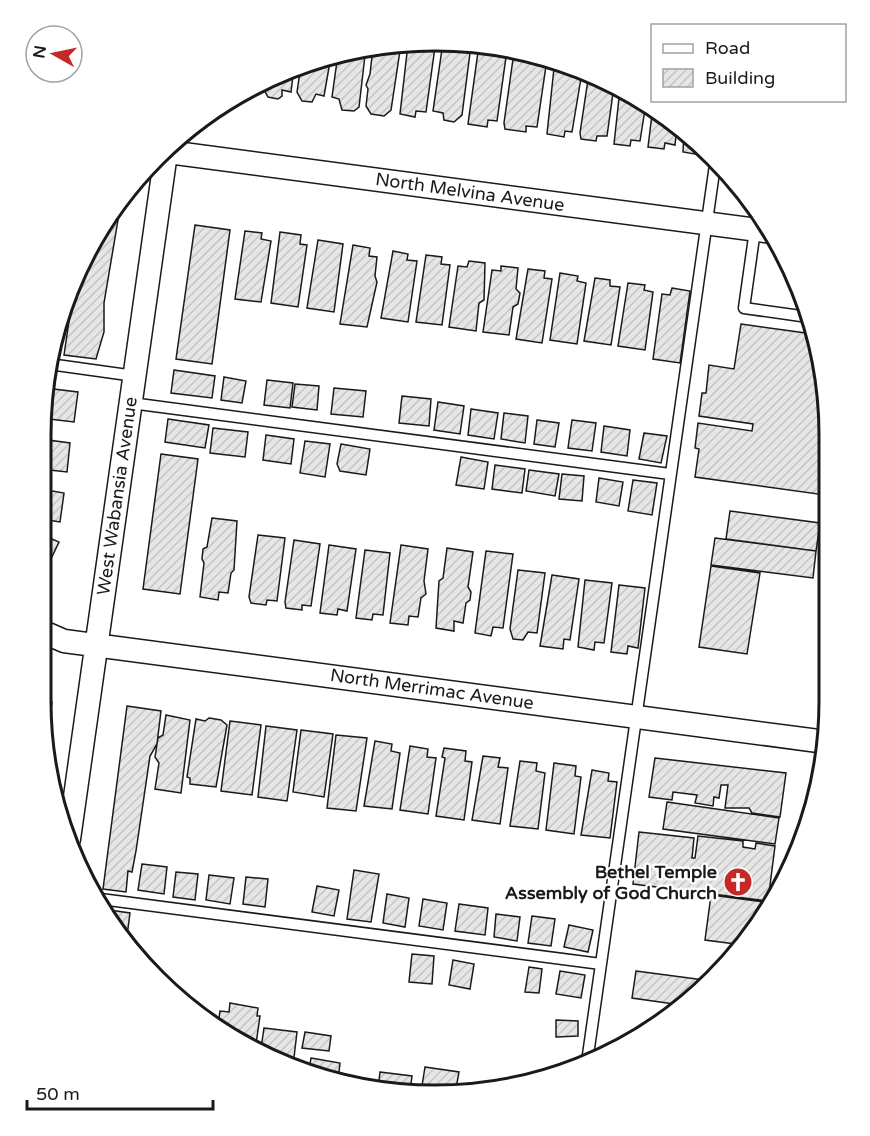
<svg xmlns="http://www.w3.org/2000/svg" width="870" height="1136" font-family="'Varela Round',sans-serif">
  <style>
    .building { fill: url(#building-hatch); stroke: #1a1a1a; stroke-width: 1.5 }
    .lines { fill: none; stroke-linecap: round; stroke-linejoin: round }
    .lane-casing { stroke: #1a1a1a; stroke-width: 13 }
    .street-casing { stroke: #1a1a1a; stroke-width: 25 }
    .lane { stroke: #fff; stroke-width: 10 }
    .street { stroke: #fff; stroke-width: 22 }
    .labels { text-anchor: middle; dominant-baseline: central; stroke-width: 4.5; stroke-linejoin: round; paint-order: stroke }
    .street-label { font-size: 18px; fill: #1a1a1a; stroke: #fff }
    .poi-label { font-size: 18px; font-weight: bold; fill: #1a1a1a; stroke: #fff; text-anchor: end }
    .rim { fill: none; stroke: #1a1a1a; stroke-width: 3 }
  </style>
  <defs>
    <pattern id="building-hatch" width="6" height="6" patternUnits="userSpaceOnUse" patternTransform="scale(1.5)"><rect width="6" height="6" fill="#e6e6e6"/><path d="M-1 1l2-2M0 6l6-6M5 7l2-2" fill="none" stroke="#c5c5c5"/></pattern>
  </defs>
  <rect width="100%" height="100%" fill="#fff"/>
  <path class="building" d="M 401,44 L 391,110 L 384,116 L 371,114 L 366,106 L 368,89 L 366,85 L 370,74 L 373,47 Z
    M 408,44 L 435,47 L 426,112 L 416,111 L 415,117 L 400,114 Z
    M 366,47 L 359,107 L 354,111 L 342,110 L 339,99 L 332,97 L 338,54 Z
    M 442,49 L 470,53 L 462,115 L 454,122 L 444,120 L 443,113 L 433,111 Z
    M 478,52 L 506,57 L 497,121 L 488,120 L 487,127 L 468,124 Z
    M 514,52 L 547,59 L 537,127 L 526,126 L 526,132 L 505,129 L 504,123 Z
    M 331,56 L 324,96 L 316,94 L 312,102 L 302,101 L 297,92 L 301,65 Z
    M 294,67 L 291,92 L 282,90 L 282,96 L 278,99 L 268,97 L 263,88 L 265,81 Z
    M 554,68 L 582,72 L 572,132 L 565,131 L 564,137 L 547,134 Z
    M 589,73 L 614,86 L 607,136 L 597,136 L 596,141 L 581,139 L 580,133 Z
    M 620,89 L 646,103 L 640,141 L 631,140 L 630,146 L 614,144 Z
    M 653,106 L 677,126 L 675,145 L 665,143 L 664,149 L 648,147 Z
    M 684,131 L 702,147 L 700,155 L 683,152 Z
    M 111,213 L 119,214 L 104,303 L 104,332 L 96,359 L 64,355 L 76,274 L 81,260 Z
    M 195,225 L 230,230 L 212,364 L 176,359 Z
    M 245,231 L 262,233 L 261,239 L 271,241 L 261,302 L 235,299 Z
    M 280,232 L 301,235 L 300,244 L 307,245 L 298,307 L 271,303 Z
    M 318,240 L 343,244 L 334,312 L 307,308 Z
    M 353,245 L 370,248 L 369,256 L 377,257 L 375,276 L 377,282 L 367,327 L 340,324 Z
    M 393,251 L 408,254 L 407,260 L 417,261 L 408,322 L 381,318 Z
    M 426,255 L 442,257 L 441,264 L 450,265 L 442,325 L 416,322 Z
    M 469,261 L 485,263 L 484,300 L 479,303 L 476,331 L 449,327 L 458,266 L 467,267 Z
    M 501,266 L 518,268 L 516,289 L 520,293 L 518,304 L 513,307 L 509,335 L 483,332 L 492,270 L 501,271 Z
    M 528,269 L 545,271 L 544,278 L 552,279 L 542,343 L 516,339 Z
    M 560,273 L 578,276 L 577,281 L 586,283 L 577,344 L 550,340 Z
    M 595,278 L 610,280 L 610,286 L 620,287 L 611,345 L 584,341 Z
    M 628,283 L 645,285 L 644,290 L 653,292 L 645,350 L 618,346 Z
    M 672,288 L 690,291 L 680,363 L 653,359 L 662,294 L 670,295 Z
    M 741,324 L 813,334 L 826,384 L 825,495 L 695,477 L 699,449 L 695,448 L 698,423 L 752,431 L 753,424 L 699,416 L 702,393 L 706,393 L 709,365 L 734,369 Z
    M 174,370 L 215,376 L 212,398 L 171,393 Z
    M 224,377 L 246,381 L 242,403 L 221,400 Z
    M 267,380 L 293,383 L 290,408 L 264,405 Z
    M 295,384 L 319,386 L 317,410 L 292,407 Z
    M 45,388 L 78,392 L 74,422 L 41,418 Z
    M 334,388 L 366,391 L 363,417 L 331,414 Z
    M 402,396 L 431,399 L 429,426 L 399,423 Z
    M 438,402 L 464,406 L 460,434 L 434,430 Z
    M 471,409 L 498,413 L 494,439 L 468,435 Z
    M 504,413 L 528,416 L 525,443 L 501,439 Z
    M 168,419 L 209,425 L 205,448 L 165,442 Z
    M 537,420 L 559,423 L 555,447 L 534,444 Z
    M 572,420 L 596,423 L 592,451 L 568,448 Z
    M 604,426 L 630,430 L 627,456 L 601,452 Z
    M 213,428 L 248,432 L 245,457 L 210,453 Z
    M 644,433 L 667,436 L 661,463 L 639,459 Z
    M 266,435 L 294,439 L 291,464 L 263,460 Z
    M 41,439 L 70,443 L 67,472 L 41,469 Z
    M 305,441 L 330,444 L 325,477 L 300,473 Z
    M 341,444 L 370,449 L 366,475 L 340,471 L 337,464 Z
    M 161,454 L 198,459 L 180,594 L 143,589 Z
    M 461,457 L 488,462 L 484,489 L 456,485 Z
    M 495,465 L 525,469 L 522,493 L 492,489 Z
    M 529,470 L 559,474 L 555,496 L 526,491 Z
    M 562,474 L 584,476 L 582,501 L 559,499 Z
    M 599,478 L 623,482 L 619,506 L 596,502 Z
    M 633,480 L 657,483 L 652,515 L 628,511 Z
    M 41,489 L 64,493 L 60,522 L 41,519 Z
    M 730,511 L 820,523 L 816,551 L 726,539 Z
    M 212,518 L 237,521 L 234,570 L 231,573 L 228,593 L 219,592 L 218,600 L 200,597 L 204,563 L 202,559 L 203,549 L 207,547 Z
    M 41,534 L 59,542 L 46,569 L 41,567 Z
    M 258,535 L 285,538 L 277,601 L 267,600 L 266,605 L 251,603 L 249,597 Z
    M 715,538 L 816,551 L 813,578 L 711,565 Z
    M 294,540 L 320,544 L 311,606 L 302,605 L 302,610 L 286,608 L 285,602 Z
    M 329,545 L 356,549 L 347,611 L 338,609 L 337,615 L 320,613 Z
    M 401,545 L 428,549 L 424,581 L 426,594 L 421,598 L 418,617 L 409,616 L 408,625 L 390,623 Z
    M 447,548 L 473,552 L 468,587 L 471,592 L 470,600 L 466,603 L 463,623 L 454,621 L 454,631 L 436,628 L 439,581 L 443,578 Z
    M 365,550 L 390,553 L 383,615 L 373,614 L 372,620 L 356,618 Z
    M 486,551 L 513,554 L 503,628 L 493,627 L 491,636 L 475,633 Z
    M 711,566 L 760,573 L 747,654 L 699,647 Z
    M 518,570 L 545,573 L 537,633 L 528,632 L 523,640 L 513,639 L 510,629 Z
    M 552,575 L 579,579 L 570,640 L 564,639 L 563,649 L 540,646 Z
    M 585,580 L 612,583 L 604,643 L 595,642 L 594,650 L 578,647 Z
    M 619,585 L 645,588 L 638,648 L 628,646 L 627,654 L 611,652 Z
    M 41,700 L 52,702 L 46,741 L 40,701 Z
    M 127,706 L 161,711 L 157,744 L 150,756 L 136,851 L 132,872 L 128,871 L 126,892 L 103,889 Z
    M 166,715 L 190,720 L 181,793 L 155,789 L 159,763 L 155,757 L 158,738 L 163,735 Z
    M 209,718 L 221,720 L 227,725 L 216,787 L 190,784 L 190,778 L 187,777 L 196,719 L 205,721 Z
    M 230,721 L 261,725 L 252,795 L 221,791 Z
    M 266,726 L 297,730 L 287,801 L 258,797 Z
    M 301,730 L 333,734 L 324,797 L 293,792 Z
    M 336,735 L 367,738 L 356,811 L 327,808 Z
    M 375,741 L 392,744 L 391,751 L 400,753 L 392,809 L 364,806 Z
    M 410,746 L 428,749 L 427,757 L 436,758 L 428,814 L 400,810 Z
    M 444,748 L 466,751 L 465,761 L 472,762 L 464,820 L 436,816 L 445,758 L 442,757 Z
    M 483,756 L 500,758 L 498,767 L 508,768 L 500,824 L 472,820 Z
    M 655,758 L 786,773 L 780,817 L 752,813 L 749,808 L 725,808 L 728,785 L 721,785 L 719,798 L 714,797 L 713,806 L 695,803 L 697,795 L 673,792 L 672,800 L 649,797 Z
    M 520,761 L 537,763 L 536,771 L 545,773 L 538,829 L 510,826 Z
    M 554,763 L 576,766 L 575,776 L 581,777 L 574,834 L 546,830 Z
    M 592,770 L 609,773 L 608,781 L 617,782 L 610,838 L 581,835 Z
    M 667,802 L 779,818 L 775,844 L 663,829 Z
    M 639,832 L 694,838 L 692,858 L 695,858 L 698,836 L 743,841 L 743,847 L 755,849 L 756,843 L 775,846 L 768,901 L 633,884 Z
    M 142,864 L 167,867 L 164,894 L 138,890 Z
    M 354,870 L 379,874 L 371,922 L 347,919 Z
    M 176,872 L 198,874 L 195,900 L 173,897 Z
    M 209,875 L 234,878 L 230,904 L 206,900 Z
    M 246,877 L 268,879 L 265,907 L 243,904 Z
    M 317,886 L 339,890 L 334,916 L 312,912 Z
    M 387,894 L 409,898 L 405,927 L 383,923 Z
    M 711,895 L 765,902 L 763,921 L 743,945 L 705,940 Z
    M 423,899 L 447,903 L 443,930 L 419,926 Z
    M 459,904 L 488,908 L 485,935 L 455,931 Z
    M 102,909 L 130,913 L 127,936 L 124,936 Z
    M 496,914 L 520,917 L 517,941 L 494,937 Z
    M 532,916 L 555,919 L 551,946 L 528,943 Z
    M 569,925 L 593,930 L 588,952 L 564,947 Z
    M 412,954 L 434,956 L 432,984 L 409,982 Z
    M 453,960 L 474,964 L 470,989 L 449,985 Z
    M 529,967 L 542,969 L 539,993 L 525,992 Z
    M 560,971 L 585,975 L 581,998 L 556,994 Z
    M 636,971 L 712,981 L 681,1005 L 632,998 Z
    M 230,1003 L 258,1008 L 257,1016 L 260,1016 L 255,1051 L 218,1026 L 220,1011 L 229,1012 Z
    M 556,1020 L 578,1021 L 578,1036 L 556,1037 Z
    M 264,1028 L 297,1032 L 293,1066 L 260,1055 Z
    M 305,1032 L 331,1036 L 329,1051 L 302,1048 Z
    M 311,1058 L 340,1063 L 338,1081 L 297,1067 L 298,1062 L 310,1064 Z
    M 425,1067 L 459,1072 L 455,1094 L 421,1092 Z
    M 380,1072 L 412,1076 L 410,1091 L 378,1089 Z
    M 469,1083 L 477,1084 L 486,1090 L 462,1094 L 463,1086 Z"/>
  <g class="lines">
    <g class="lane-casing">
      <path id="lane" d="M 755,230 L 744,308 L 808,317
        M 49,364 L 135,376
        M 131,403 L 670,474
        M 93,898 L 601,964
        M 587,1062 L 716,158"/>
    </g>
    <g class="street-casing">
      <path id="street" d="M 168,152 L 772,232
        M 41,631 L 64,641 L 826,742
        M 69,839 L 166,153"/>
    </g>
    <use href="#lane" class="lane"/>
    <use href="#street" class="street"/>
  </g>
  <defs>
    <g id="church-disc" transform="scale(1.5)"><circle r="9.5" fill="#c62828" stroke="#fff"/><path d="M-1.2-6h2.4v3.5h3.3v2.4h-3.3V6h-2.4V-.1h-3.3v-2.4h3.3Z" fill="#fff"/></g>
  </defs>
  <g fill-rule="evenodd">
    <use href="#church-disc" x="738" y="882"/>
  </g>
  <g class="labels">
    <g class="street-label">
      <text transform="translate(470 192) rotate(8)">North Melvina Avenue</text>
      <text transform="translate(117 496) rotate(-82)">West Wabansia Avenue</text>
      <text transform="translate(432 689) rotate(8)">North Merrimac Avenue</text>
    </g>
    <g class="poi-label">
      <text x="717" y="872">Bethel Temple<tspan x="717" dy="21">Assembly of God Church</tspan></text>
    </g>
  </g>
  <path d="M0 0H870V1136H0ZM435 51H435A384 384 0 0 1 819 435V701A384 384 0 0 1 435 1085H435A384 384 0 0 1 51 701V435A384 384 0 0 1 435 51Z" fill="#fff" fill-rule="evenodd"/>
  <path class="rim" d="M435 51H435A384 384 0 0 1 819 435V701A384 384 0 0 1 435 1085H435A384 384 0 0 1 51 701V435A384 384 0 0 1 435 51Z"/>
  <rect x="651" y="24" width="195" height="78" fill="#ffffff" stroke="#a3a3a3" stroke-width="1.5"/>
  <rect x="663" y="44" width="30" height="9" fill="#ffffff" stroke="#a3a3a3" stroke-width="1.5"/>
  <text x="705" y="54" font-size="18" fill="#1a1a1a">Road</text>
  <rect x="663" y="69" width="30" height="18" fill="url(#building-hatch)" stroke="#a3a3a3" stroke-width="1.5"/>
  <text x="705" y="84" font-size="18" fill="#1a1a1a">Building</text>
  <g transform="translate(54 54) rotate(279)"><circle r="28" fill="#ffffff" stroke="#a3a3a3" stroke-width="1.5"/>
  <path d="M0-4.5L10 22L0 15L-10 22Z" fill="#c62828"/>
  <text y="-9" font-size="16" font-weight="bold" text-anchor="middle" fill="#1a1a1a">N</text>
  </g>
  <path d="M27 1100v9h186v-9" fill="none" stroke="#1a1a1a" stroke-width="3"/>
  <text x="36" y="1100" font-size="18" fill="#1a1a1a" stroke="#ffffff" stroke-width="4.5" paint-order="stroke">50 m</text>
</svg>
